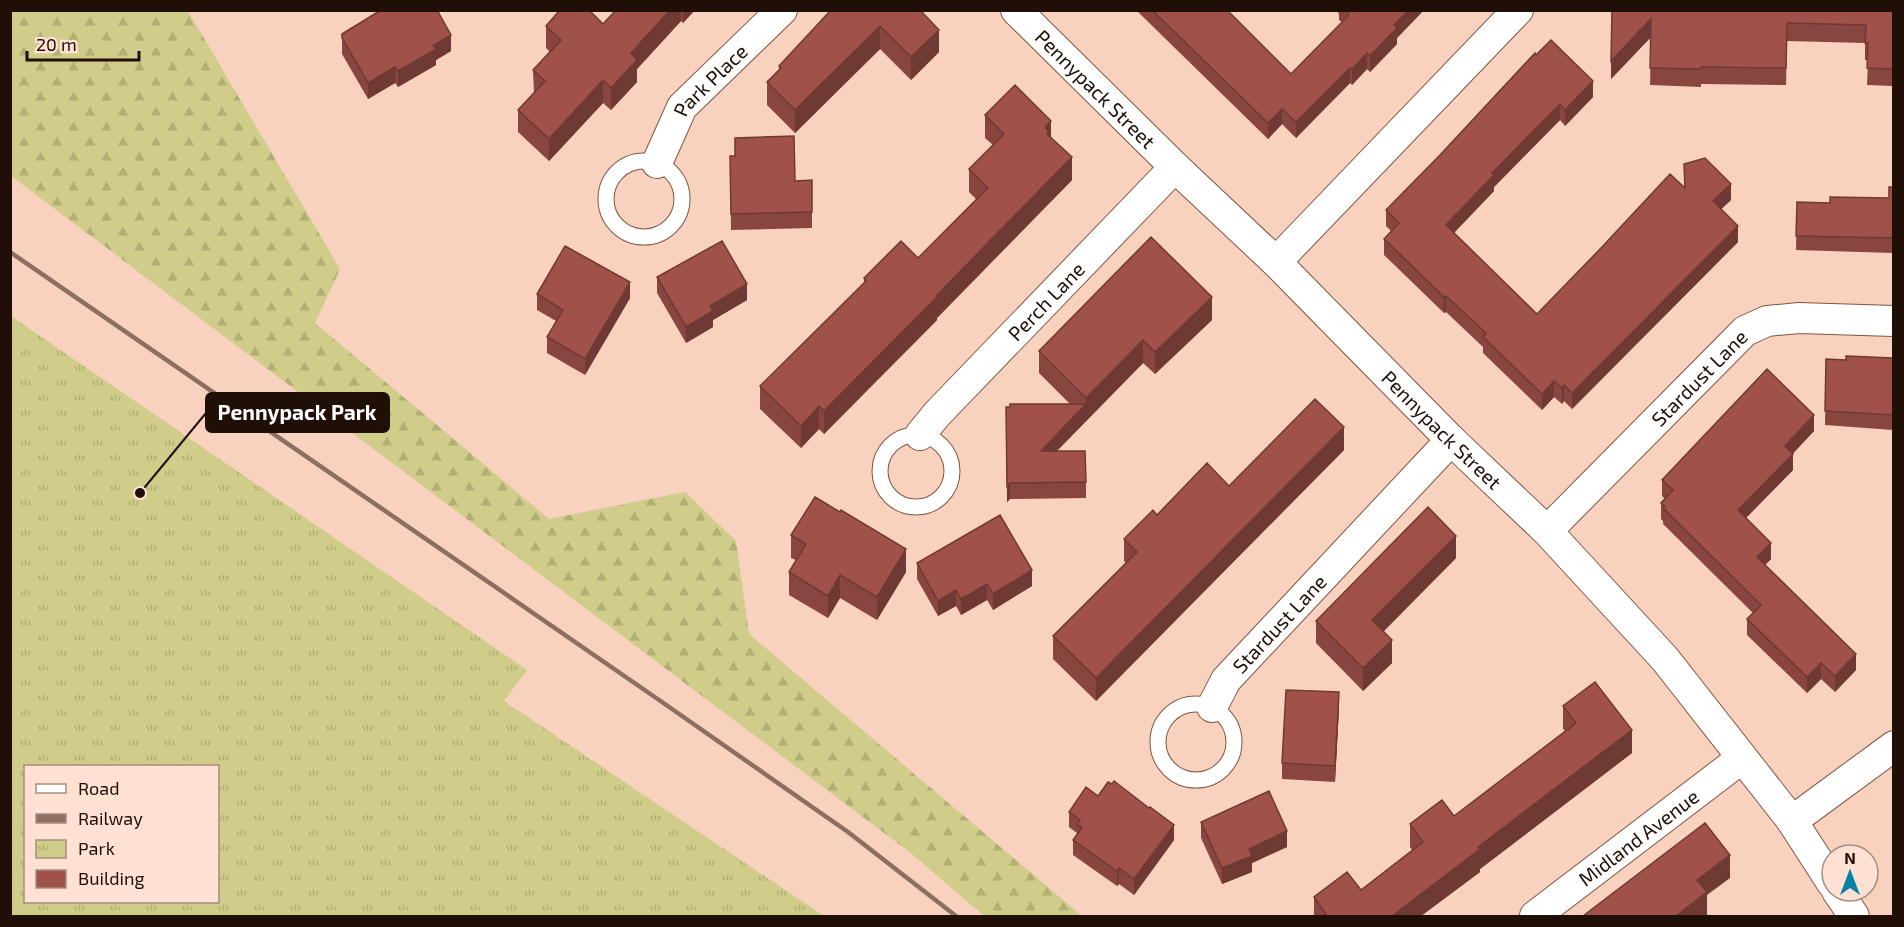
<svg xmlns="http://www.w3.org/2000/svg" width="1904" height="927" font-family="'Exo 2',sans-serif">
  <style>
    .forest { fill: url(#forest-firs) }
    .park { fill: url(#park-tufts); fill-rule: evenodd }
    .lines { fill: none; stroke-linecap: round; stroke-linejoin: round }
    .service-casing { stroke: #7f5642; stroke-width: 17 }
    .minor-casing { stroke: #7f5642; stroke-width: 32 }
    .service { stroke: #fff; stroke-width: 15 }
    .minor { stroke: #fff; stroke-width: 30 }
    .rail { stroke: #8b7062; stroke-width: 4.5 }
    .wall { fill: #894640 }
    .shaded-wall { fill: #6f3934 }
    .building { fill: #9f514a; stroke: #6f3934; stroke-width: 1.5 }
    .labels { text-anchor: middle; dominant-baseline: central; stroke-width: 4.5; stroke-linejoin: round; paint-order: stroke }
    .street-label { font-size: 20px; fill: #1f0f07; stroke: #ffe1d3 }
    .leader { fill: none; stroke: #1f0f07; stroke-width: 2 }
    .callout-dot { fill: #1f0f07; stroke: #ffe1d3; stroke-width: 2 }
    .callout { fill: #1f0f07; stroke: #1f0f07; stroke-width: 2 }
    .callout-label { font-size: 21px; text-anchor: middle; font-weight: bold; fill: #fff }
  </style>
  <defs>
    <pattern id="forest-firs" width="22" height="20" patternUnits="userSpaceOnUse" patternTransform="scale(1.5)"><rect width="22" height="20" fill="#cfcd89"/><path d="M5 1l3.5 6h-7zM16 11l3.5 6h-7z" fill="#b1af75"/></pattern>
    <pattern id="park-tufts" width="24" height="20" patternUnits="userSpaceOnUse" patternTransform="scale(1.5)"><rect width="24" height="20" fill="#cfcd89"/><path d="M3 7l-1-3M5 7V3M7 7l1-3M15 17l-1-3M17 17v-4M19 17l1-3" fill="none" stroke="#b1af75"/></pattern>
  </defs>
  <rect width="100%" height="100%" fill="#f9d2bf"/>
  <path class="forest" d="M 10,11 L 188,11 L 340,269 L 315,323 L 549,519 L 685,492 L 736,541 L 749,634 L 1082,916 L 984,916 L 912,854 L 11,176 Z"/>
  <path class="park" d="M 11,316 L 527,670 L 504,701 L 824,916 L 11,916 ZM 26,766 L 218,766 L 218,902 L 26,902 Z"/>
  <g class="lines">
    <g class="service-casing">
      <path id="service" d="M606 199a38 38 0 1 1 76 0a38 38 0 1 1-76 0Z
        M880 471a36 36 0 1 1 72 0a36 36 0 1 1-72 0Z
        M1158 742a38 38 0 1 1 76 0a38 38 0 1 1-76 0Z"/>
    </g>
    <g class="minor-casing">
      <g id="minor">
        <path id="s1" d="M 1016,10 L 1175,167 L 1276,262 L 1451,440 L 1547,531 L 1665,659 L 1792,821 L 1832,883"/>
        <path id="s2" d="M 657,163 L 682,107 L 782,10"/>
        <path d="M 1276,262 L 1518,10"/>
        <path id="s3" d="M 920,435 L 937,414 L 1175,167"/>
        <path id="s4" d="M 1547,531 L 1745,331 L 1767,321 L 1799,318 L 1894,321"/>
        <path id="s5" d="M 1212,707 L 1226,680 L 1451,440"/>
        <path d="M 1792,821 L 1894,746"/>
        <path d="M 1837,891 L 1854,916"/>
        <path id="s6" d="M 1535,916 L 1742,758"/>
      </g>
    </g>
    <use href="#service" class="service"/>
    <use href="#minor" class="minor"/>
    <path class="rail" d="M 10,252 L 662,702 L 848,832 L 956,916"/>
  </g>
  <path class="wall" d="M 616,10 L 695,10 L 683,23 L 681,21 L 637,69 L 637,82 L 611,110 L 603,103 L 549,161 L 518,132 L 518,110 L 534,93 L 533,70 L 550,52 L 546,48 L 546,26 L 603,24 Z
    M 920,10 L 939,52 L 911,80 L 880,49 L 795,133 L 767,105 L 767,82 L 779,70 L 779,66 Z
    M 1136,10 L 1227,10 L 1291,74 L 1342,22 L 1339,20 L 1339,14 L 1336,10 L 1424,10 L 1397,38 L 1397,44 L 1370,72 L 1367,69 L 1352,85 L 1350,83 L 1296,138 L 1282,124 L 1268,139 Z
    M 1612,10 L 1893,10 L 1893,86 L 1867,85 L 1868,60 L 1865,60 L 1865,43 L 1787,41 L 1786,85 L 1701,84 L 1701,87 L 1650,85 L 1651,37 L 1611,79 Z
    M 342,34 L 451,51 L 436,60 L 436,65 L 398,87 L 395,83 L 368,99 L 342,54 Z
    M 1535,53 L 1593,97 L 1565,126 L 1560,120 L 1494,187 L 1494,191 L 1454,233 L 1537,314 L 1684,187 L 1684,164 L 1731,200 L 1721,209 L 1738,242 L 1572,409 L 1564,401 L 1562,404 L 1554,397 L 1542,410 L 1483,353 L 1483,347 L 1446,312 L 1444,313 L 1384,255 L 1384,239 L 1391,231 L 1386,226 L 1386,210 L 1440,155 Z
    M 985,115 L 1051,137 L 1072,180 L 937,318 L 937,320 L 824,434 L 819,429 L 801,448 L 760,409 L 760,386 L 864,283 L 864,278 L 918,258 L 976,199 L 969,192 L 969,169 L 993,145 L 985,138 Z
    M 730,156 L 795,181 L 812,180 L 812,228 L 731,230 Z
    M 1893,187 L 1893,253 L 1796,250 L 1797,202 L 1830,203 L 1889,198 Z
    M 657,277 L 747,300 L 713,320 L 713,327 L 686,343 L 657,293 Z
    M 537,294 L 630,298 L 585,375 L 547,353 L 547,337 L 556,321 L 537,310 Z
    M 1212,320 L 1155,374 L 1143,363 L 1057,451 L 1086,482 L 1086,498 L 1010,499 L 1007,502 L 1006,407 L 1070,404 L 1039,373 L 1039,351 Z
    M 1893,358 L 1893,430 L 1825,425 L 1826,359 L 1846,360 Z
    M 1814,431 L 1793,453 L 1793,470 L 1746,518 L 1771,559 L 1765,565 L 1856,670 L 1835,692 L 1821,679 L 1807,693 L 1747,635 L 1747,619 L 1753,613 L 1663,524 L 1663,521 L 1661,519 L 1661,503 L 1665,499 L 1662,496 L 1662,480 Z
    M 1344,450 L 1096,701 L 1053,659 L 1053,636 L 1126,563 L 1124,561 L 1124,539 L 1157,515 L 1229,486 Z
    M 791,535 L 906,572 L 877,620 L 840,598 L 828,618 L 789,595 L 789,572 L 796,560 L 791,558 Z
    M 1456,558 L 1383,632 L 1392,663 L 1363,691 L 1316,643 L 1316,621 Z
    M 917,563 L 1032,586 L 993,610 L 987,600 L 961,615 L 956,606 L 938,616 L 917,579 Z
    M 1563,706 L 1632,753 L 1480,869 L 1480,872 L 1421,916 L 1314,916 L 1314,897 L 1361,890 L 1412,850 L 1410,847 L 1410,824 L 1454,816 L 1565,731 L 1563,729 Z
    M 1339,708 L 1335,782 L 1282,779 L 1282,763 Z
    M 1098,796 L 1174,840 L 1134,895 L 1119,884 L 1117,886 L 1073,855 L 1073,840 L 1077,833 L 1069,827 L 1069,812 Z
    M 1201,822 L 1287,847 L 1252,863 L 1252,872 L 1222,884 L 1201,838 Z"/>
  <path class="shaded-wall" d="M 670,10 L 681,10 L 681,21 L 637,69 L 637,82 L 611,110 L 611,88 L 631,53 Z
    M 683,10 L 695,10 L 683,23 Z
    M 1409,10 L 1424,10 L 1397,38 L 1397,44 L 1370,72 L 1370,56 L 1394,25 Z
    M 1651,19 L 1651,37 L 1611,79 L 1611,61 Z
    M 880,26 L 880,49 L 795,133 L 795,110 Z
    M 939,30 L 939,52 L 911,80 L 911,57 Z
    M 451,35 L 451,51 L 436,60 L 436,65 L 398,87 L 398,71 L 433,46 Z
    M 1367,53 L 1367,69 L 1352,85 L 1352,69 Z
    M 395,67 L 395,83 L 368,99 L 368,83 Z
    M 1350,68 L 1350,83 L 1296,138 L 1296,122 Z
    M 603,80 L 603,103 L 549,161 L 549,139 Z
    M 1593,81 L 1593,97 L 1565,126 L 1565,110 Z
    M 1560,104 L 1560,120 L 1494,187 L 1494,191 L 1446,241 L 1446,225 L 1492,173 Z
    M 1282,109 L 1282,124 L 1268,139 L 1268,123 Z
    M 1051,121 L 1051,144 L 1045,127 Z
    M 1072,157 L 1072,180 L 937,318 L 937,320 L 824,434 L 824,411 Z
    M 1731,184 L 1731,200 L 1713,217 L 1713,201 Z
    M 1738,226 L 1738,242 L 1572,409 L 1572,393 Z
    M 630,282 L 630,298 L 585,375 L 585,359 Z
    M 747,284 L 747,300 L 713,320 L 713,327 L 686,343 L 686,327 L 710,306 Z
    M 1446,296 L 1446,312 L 1444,313 L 1444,297 Z
    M 1212,297 L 1212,320 L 1155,374 L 1155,352 Z
    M 1143,340 L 1143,363 L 1041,467 L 1041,451 L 1086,404 L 1086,398 Z
    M 1554,381 L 1554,397 L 1542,410 L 1542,394 Z
    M 1564,385 L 1564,401 L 1562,404 L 1562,388 Z
    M 819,406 L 819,429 L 801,448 L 801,426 Z
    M 1814,415 L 1814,431 L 1785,462 L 1785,446 Z
    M 1344,427 L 1344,450 L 1096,701 L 1096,678 Z
    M 1793,454 L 1793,470 L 1738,526 L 1738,510 Z
    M 1010,483 L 1010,499 L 1007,502 L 1007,486 Z
    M 1456,536 L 1456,558 L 1372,643 L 1372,620 Z
    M 1771,543 L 1771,559 L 1757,573 L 1757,557 Z
    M 906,549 L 906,572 L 877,620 L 877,597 Z
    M 1032,570 L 1032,586 L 993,610 L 993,594 Z
    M 840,575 L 840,598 L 828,618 L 828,596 Z
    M 987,584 L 987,600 L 961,615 L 961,599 Z
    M 956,590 L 956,606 L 938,616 L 938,601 Z
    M 1392,640 L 1392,663 L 1363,691 L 1363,668 Z
    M 1856,654 L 1856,670 L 1835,692 L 1835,676 Z
    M 1821,663 L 1821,679 L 1807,693 L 1807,677 Z
    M 1339,692 L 1339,708 L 1335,782 L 1335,766 Z
    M 1632,730 L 1632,753 L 1480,869 L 1480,872 L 1421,916 L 1392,916 L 1478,847 Z
    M 1174,825 L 1174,840 L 1134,895 L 1134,879 Z
    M 1287,831 L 1287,847 L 1252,863 L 1252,872 L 1222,884 L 1222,868 L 1249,849 Z
    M 1730,855 L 1730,878 L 1707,895 L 1707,915 L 1705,916 L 1676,916 L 1697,880 Z
    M 1119,868 L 1119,884 L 1117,886 L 1117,871 Z"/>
  <path class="building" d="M 381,10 L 437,10 L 451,35 L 433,46 L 436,49 L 398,71 L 395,67 L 368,83 L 342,38 L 342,34 Z
    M 560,10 L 589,10 L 603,24 L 616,10 L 670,10 L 631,53 L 637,60 L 611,88 L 603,80 L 549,139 L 518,110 L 545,81 L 533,70 L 561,40 L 546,26 Z
    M 831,10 L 920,10 L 939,30 L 911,57 L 880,26 L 795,110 L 767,82 L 781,68 L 779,66 Z
    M 1152,10 L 1227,10 L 1291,74 L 1349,15 L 1345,10 L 1409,10 L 1394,25 L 1397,28 L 1370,56 L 1367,53 L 1352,69 L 1350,68 L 1296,122 L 1282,109 L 1268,123 Z
    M 1612,10 L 1893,10 L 1893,69 L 1867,68 L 1868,43 L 1865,43 L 1866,25 L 1787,23 L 1786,68 L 1701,67 L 1701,69 L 1650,68 L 1651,19 L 1611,61 Z
    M 1551,40 L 1593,81 L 1565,110 L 1560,104 L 1492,173 L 1494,175 L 1446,225 L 1537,314 L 1601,248 L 1670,174 L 1685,188 L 1684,164 L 1705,158 L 1731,184 L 1713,201 L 1738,226 L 1572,393 L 1564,385 L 1562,388 L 1554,381 L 1542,394 L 1483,337 L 1486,333 L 1446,296 L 1444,297 L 1384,239 L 1399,223 L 1386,210 L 1440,155 L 1535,53 L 1536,55 Z
    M 1015,85 L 1051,121 L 1045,127 L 1049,132 L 1047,134 L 1072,157 L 936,296 L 937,297 L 824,411 L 819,406 L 801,426 L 760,386 L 866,281 L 864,278 L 901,241 L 918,258 L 988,188 L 969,169 L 1004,134 L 985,115 Z
    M 794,136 L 795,181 L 812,180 L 812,212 L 731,214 L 730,156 L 735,156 L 735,138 Z
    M 1889,187 L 1893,187 L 1893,238 L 1796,236 L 1797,202 L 1830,203 L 1830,197 L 1889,198 Z
    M 1151,237 L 1212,297 L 1155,352 L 1143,340 L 1086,398 L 1039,351 Z
    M 722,241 L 747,284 L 710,306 L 713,311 L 686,327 L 657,277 Z
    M 565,246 L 630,282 L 585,359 L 547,337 L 563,310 L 537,294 Z
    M 1846,356 L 1893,358 L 1893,415 L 1825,411 L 1826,359 L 1846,360 Z
    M 1767,369 L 1814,415 L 1785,446 L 1793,454 L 1738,510 L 1771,543 L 1757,557 L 1856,654 L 1835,676 L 1821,663 L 1807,677 L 1747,619 L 1761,605 L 1663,508 L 1665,506 L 1661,503 L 1673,490 L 1662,480 Z
    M 1315,399 L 1344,427 L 1096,678 L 1053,636 L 1137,552 L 1124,539 L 1153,510 L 1157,515 L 1207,463 L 1229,486 Z
    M 1010,404 L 1086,404 L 1041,451 L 1085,451 L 1086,482 L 1010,483 L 1007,486 L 1006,407 L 1010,407 Z
    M 815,497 L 840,512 L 841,510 L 906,549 L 877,597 L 840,575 L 828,596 L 789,572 L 806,544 L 791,535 Z
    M 1428,507 L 1456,536 L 1372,620 L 1392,640 L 1363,668 L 1316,621 Z
    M 1000,515 L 1032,570 L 993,594 L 987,584 L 961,599 L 956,590 L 938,601 L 917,563 Z
    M 1595,682 L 1632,730 L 1478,847 L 1480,849 L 1392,916 L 1327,916 L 1314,897 L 1347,872 L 1361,890 L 1423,842 L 1410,824 L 1442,800 L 1454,816 L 1576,723 L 1563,706 Z
    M 1286,690 L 1339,692 L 1335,766 L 1282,763 Z
    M 1114,781 L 1149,808 L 1150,807 L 1174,825 L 1134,879 L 1119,868 L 1117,871 L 1073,840 L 1082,828 L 1077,824 L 1080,820 L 1069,812 L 1086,787 L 1098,796 L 1108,782 L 1112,784 Z
    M 1269,791 L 1287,831 L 1249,849 L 1252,856 L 1222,868 L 1201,822 Z
    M 1705,823 L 1730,855 L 1697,880 L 1707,892 L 1676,916 L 1583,916 Z"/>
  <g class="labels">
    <g class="street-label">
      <text stroke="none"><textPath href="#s2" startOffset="100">Park Place</textPath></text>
      <text stroke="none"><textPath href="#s1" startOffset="112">Pennypack Street</textPath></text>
      <text stroke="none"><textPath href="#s3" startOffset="184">Perch Lane</textPath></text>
      <text stroke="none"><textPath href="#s4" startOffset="216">Stardust Lane</textPath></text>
      <text stroke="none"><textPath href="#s1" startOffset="598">Pennypack Street</textPath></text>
      <text stroke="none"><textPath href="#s5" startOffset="108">Stardust Lane</textPath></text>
      <text stroke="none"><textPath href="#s6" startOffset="130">Midland Avenue</textPath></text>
    </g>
  </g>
  <path class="leader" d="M140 493L206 413"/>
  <circle class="callout-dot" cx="140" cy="493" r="6"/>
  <rect class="callout" x="206" y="393" width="183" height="39" rx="6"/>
  <g class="callout-label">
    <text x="297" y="420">Pennypack Park</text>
  </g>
  <rect width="1904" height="927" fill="none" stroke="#1f0f07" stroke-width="24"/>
  <rect x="24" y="765" width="195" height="138" fill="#ffe1d3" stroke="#a58d81" stroke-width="1.5"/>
  <rect x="36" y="784" width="30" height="9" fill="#ffffff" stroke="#a58d81" stroke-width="1.5"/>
  <text x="78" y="795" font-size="18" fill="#1f0f07">Road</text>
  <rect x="36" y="814" width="30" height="9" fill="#8b7062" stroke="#a58d81" stroke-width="1.5"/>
  <text x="78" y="825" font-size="18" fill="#1f0f07">Railway</text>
  <rect x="36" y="840" width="30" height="18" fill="url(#park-tufts)" stroke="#a58d81" stroke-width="1.5"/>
  <text x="78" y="855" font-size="18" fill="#1f0f07">Park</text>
  <rect x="36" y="870" width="30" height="18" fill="#9f514a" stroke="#a58d81" stroke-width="1.5"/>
  <text x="78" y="885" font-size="18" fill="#1f0f07">Building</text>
  <g transform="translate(1850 873)"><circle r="28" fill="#ffe1d3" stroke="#a58d81" stroke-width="1.5"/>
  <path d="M0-4.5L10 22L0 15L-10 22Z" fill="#0482a7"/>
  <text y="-9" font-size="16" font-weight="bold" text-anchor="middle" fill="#1f0f07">N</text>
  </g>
  <path d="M27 51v9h112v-9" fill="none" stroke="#1f0f07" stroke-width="3"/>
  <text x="36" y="51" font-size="18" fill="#1f0f07" stroke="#ffe1d3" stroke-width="4.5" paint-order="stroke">20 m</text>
</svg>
